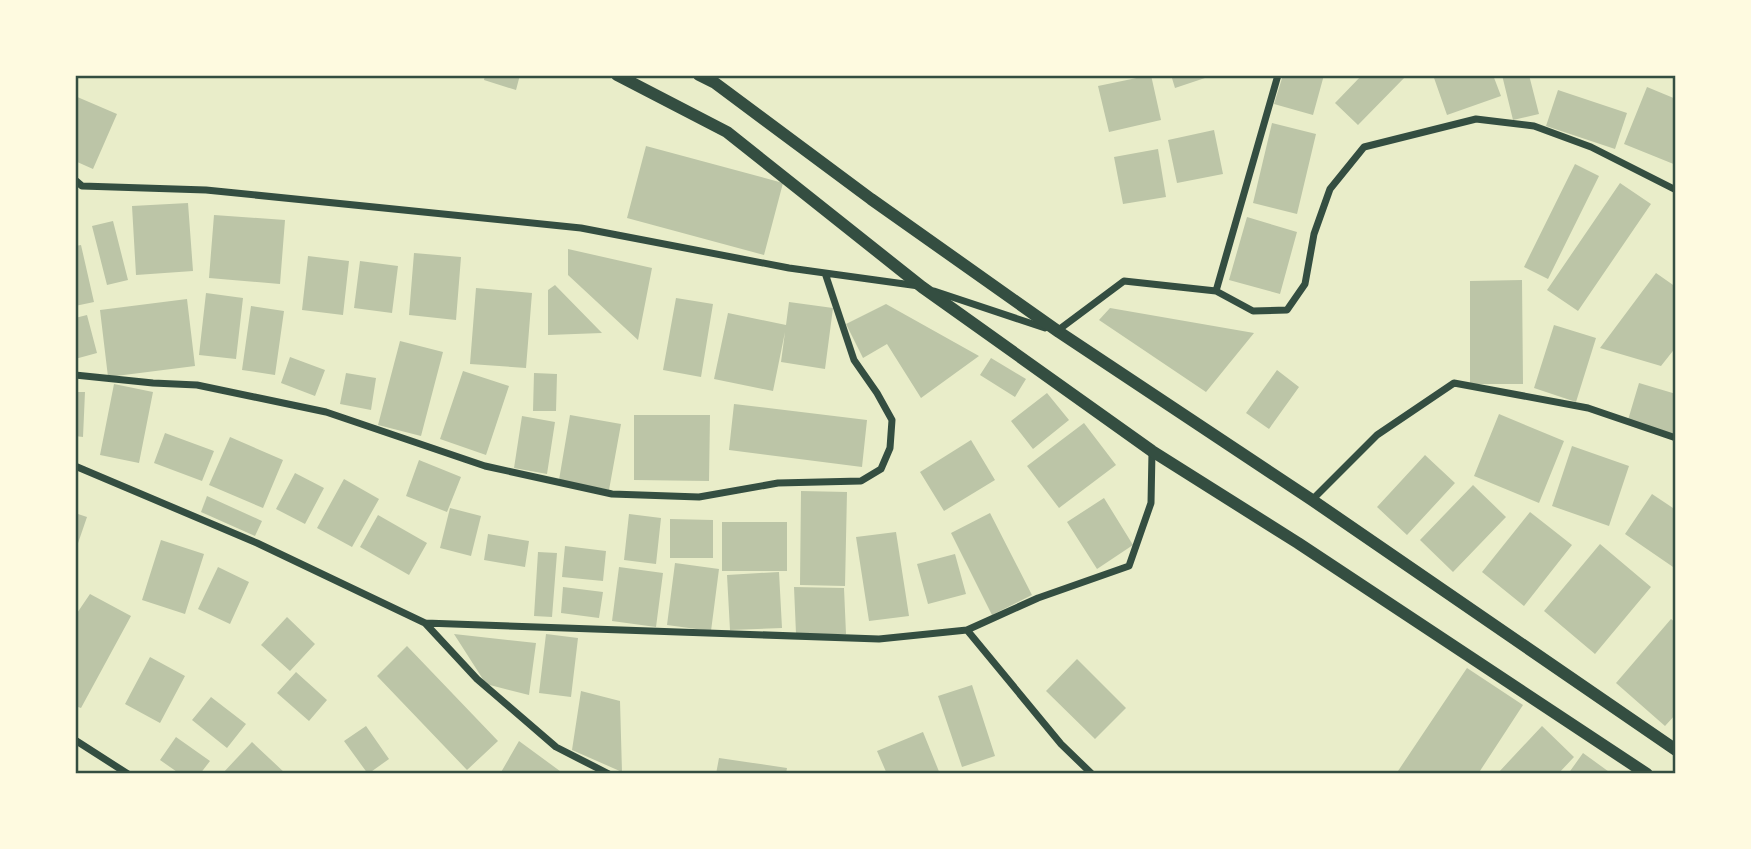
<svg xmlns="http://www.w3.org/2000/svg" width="1751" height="849" font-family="Commissioner,sans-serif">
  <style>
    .building { fill: #bcc5a7 }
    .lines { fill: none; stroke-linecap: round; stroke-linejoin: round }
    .minor { stroke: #344e41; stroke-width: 7 }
    .tertiary { stroke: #344e41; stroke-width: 12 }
    .neatline { fill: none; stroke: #344e41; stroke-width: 2.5 }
  </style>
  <rect width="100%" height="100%" fill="#e9edc9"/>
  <path class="building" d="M 485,75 L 520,75 L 516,90 L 484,80 Z
    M 1151,75 L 1161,120 L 1109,132 L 1098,86 Z
    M 1171,75 L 1211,75 L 1211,76 L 1175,88 Z
    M 1283,75 L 1324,75 L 1313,115 L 1274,104 Z
    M 1362,75 L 1407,75 L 1358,125 L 1335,103 Z
    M 1433,75 L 1493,75 L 1501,96 L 1447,115 Z
    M 1502,75 L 1529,75 L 1539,114 L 1513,120 Z
    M 1647,87 L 1676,99 L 1676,165 L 1624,144 Z
    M 1558,90 L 1627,113 L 1615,149 L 1546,126 Z
    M 75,96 L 117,114 L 93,169 L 75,161 Z
    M 1272,123 L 1316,134 L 1297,214 L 1253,203 Z
    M 1214,130 L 1223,174 L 1177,183 L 1168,140 Z
    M 646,146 L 783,183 L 764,255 L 627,218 Z
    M 1158,149 L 1166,197 L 1123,204 L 1114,157 Z
    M 1575,164 L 1599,176 L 1548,279 L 1524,267 Z
    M 1620,183 L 1651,204 L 1578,311 L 1547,290 Z
    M 188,203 L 193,271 L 136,275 L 132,206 Z
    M 214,215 L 285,220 L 280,284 L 209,278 Z
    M 1247,217 L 1297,232 L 1280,294 L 1229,280 Z
    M 113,221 L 128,280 L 107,285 L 92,226 Z
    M 81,245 L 94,302 L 75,306 L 75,246 Z
    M 568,249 L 652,268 L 638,340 L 568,275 Z
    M 414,253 L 461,257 L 456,320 L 409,315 Z
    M 308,256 L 349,261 L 343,315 L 302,310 Z
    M 360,261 L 398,266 L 392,313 L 354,308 Z
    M 1656,273 L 1676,287 L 1676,347 L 1661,366 L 1600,348 Z
    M 1522,280 L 1523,384 L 1470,384 L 1470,281 Z
    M 555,285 L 602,333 L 548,335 L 548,290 Z
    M 476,288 L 532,293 L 526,368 L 470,364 Z
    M 206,293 L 243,298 L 236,359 L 199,355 Z
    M 676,298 L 713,304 L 701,377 L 663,370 Z
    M 187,299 L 195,366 L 108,377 L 100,310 Z
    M 789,302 L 833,308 L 825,369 L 781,362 L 785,332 L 773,391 L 714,379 L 728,313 L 786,325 Z
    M 886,304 L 979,356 L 921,398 L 887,344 L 863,358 L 846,324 Z
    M 251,306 L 284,311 L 275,375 L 242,370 Z
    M 1110,308 L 1254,333 L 1206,392 L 1099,320 Z
    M 87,315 L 97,353 L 75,359 L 75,318 Z
    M 1554,325 L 1596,338 L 1576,402 L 1534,388 Z
    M 400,341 L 443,352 L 421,436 L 378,425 Z
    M 290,357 L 325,370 L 315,396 L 281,383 Z
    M 991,358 L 1026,379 L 1015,397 L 980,375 Z
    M 1277,370 L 1299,387 L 1269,429 L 1246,413 Z
    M 463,371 L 509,386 L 486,455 L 440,439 Z
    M 346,373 L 376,378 L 371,410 L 340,404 Z
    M 534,373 L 557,374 L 556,411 L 533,411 Z
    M 1639,383 L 1676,394 L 1676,435 L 1628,420 Z
    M 114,384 L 153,392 L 139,463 L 100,455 Z
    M 75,392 L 85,392 L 83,437 L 75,436 Z
    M 1047,393 L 1069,420 L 1033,449 L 1011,421 Z
    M 734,404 L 867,420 L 862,467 L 729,450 Z
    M 1499,414 L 1564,441 L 1539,503 L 1474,476 Z
    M 570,415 L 621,424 L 609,490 L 559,480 Z
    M 634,415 L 710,415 L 709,481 L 634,480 Z
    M 522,416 L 555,422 L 547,474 L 514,468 Z
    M 1084,423 L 1116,465 L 1059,508 L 1027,466 Z
    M 165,433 L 214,451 L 202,481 L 154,463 Z
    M 230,437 L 283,460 L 263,508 L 209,485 Z
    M 971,440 L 995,480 L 944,511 L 920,472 Z
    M 1572,446 L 1629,466 L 1609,526 L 1552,506 Z
    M 1425,455 L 1455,483 L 1407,535 L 1377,507 Z
    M 419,460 L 461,477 L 447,512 L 406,496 Z
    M 295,473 L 324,488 L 305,524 L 276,509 Z
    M 344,479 L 379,499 L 352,547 L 317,528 Z
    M 1473,485 L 1506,517 L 1453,572 L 1420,540 Z
    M 801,491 L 847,492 L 845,586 L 800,585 Z
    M 1652,494 L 1676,510 L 1676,569 L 1625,534 Z
    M 207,496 L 262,521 L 255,536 L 201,512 Z
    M 1104,498 L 1133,545 L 1097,569 L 1067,522 Z
    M 450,508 L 481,516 L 471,556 L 440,548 Z
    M 1530,512 L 1572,545 L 1524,606 L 1482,572 Z
    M 75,513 L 87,517 L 76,549 L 75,549 Z
    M 990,513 L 1032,595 L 992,615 L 951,533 Z
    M 629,514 L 661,518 L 656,564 L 624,560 Z
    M 378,515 L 427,543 L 409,575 L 360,547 Z
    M 670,519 L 713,520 L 713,558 L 670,558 Z
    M 722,522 L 787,522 L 787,571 L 722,571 Z
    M 896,532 L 909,616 L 869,621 L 856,537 Z
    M 488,534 L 529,541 L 525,567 L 484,560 Z
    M 161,540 L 204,554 L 185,614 L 142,600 Z
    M 1600,544 L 1651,587 L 1595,654 L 1544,611 Z
    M 565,546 L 606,551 L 603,581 L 562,577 Z
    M 538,552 L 557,553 L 552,617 L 534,616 Z
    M 955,554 L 966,594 L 928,604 L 917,564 Z
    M 675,563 L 719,569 L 711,631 L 667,625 Z
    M 218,567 L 249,582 L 230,624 L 198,609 Z
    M 619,567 L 663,573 L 656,627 L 612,621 Z
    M 779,572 L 782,628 L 730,630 L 727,575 Z
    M 563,587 L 603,592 L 599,618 L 561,613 Z
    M 794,587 L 844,588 L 846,634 L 796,634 Z
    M 90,594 L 131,616 L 81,708 L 75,706 L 75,616 Z
    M 287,617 L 315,644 L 290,671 L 261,645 Z
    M 1671,619 L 1676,623 L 1676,714 L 1665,726 L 1616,683 Z
    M 454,634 L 536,643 L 529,695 L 486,684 Z
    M 546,634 L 578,638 L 571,697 L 539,693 Z
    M 407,646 L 498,741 L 467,770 L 377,676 Z
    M 150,657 L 185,676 L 160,723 L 125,704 Z
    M 1077,659 L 1126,708 L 1095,739 L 1046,691 Z
    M 1467,668 L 1523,705 L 1478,774 L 1396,774 Z
    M 296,672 L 327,700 L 309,721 L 277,693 Z
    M 972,685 L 995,756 L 962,767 L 938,696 Z
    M 581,691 L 620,701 L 622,772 L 572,750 Z
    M 211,697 L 246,724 L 227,748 L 192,720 Z
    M 366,726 L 389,759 L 368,774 L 344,741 Z
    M 1542,726 L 1574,757 L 1558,774 L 1497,774 Z
    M 923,732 L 940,774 L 887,774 L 877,751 Z
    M 176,737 L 210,761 L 200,774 L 180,774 L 160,760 Z
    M 519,741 L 564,774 L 500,774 Z
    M 252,742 L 286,774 L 222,774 Z
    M 1583,753 L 1612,774 L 1568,774 Z
    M 719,758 L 787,768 L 786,774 L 716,774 Z"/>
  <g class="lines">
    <path class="minor" d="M 75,180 L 82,186 L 206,190 L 581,228 L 789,268 L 919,286
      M 934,291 L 1045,328
      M 1216,291 L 1253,311 L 1287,310 L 1305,284 L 1314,234 L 1330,189 L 1364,147 L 1476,119 L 1534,126 L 1591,147 L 1676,190
      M 1057,331 L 1124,281 L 1216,291 L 1278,75
      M 75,375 L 153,383 L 197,385 L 326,412 L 485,466 L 612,494 L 699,497 L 778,483 L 861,481 L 881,469 L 890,448 L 892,420 L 877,393 L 854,360 L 825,273
      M 75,466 L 257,543 L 425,623 L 879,639 L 967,630 L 1038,598 L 1129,566 L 1151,503 L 1152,452
      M 1312,500 L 1377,435 L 1454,383 L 1588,408 L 1676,438
      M 425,623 L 477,679 L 556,747 L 609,774
      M 967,630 L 1061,744 L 1092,774
      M 75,740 L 128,774"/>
    <path class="tertiary" d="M 617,75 L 727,132 L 922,287 L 1152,451 L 1298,543 L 1647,774
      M 699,75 L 715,83 L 871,199 L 1059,332 L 1312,500 L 1676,750"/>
  </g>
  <rect width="1751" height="849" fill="none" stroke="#fefae0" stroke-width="154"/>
  <rect x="77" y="77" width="1597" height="695" class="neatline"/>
</svg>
